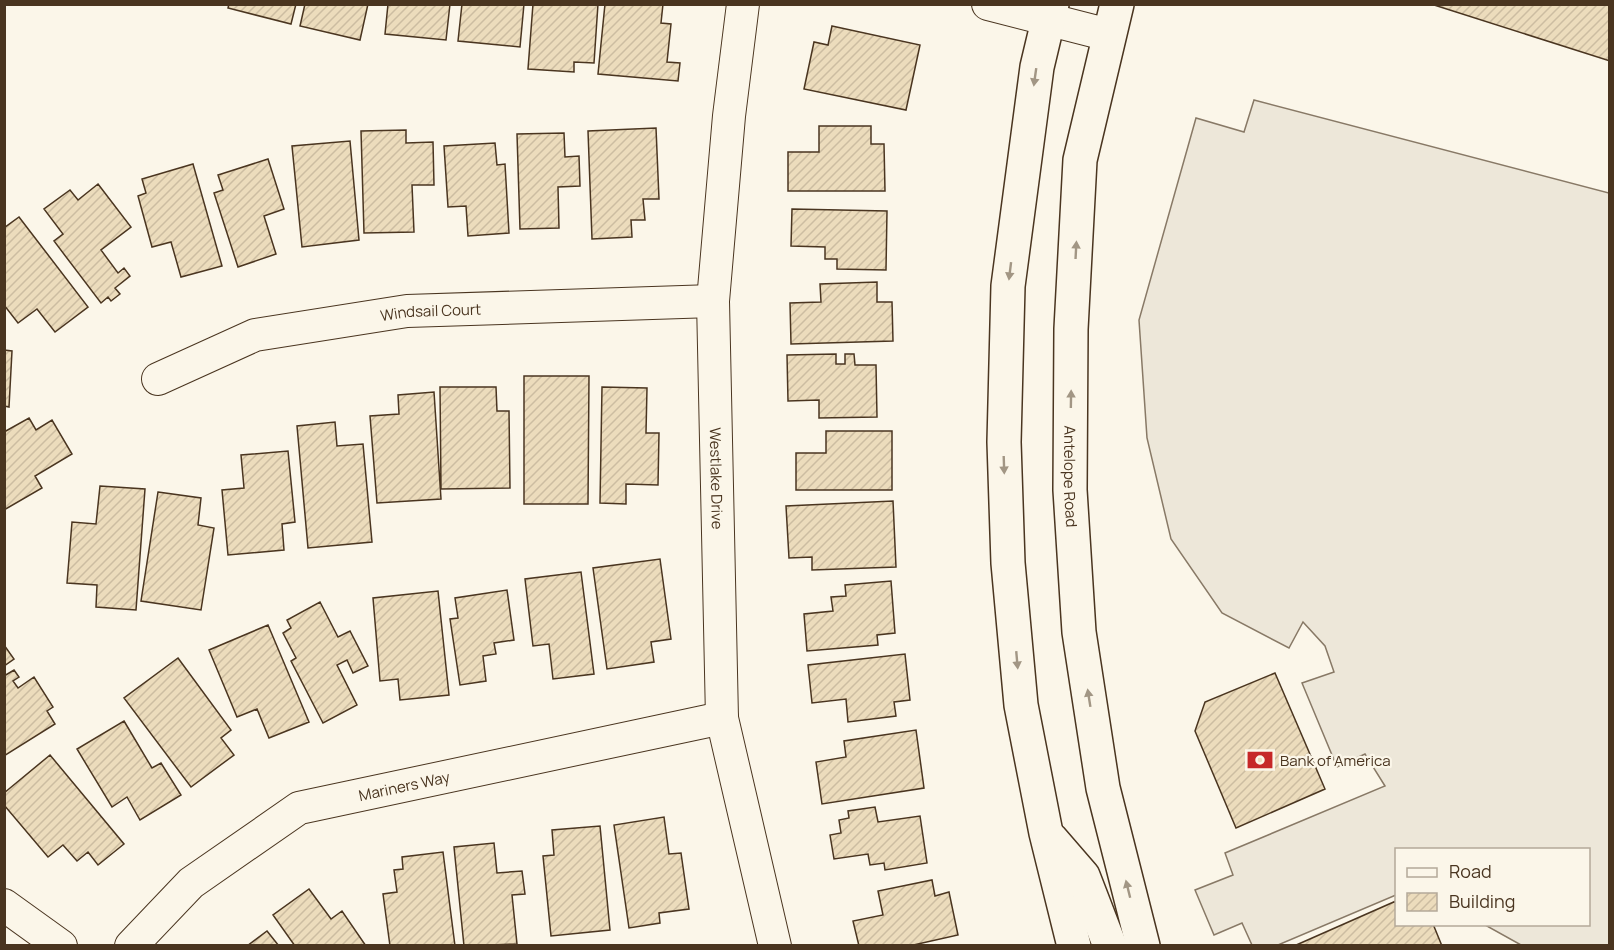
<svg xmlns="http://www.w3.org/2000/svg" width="1614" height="950" font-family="Manrope,sans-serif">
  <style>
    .parking { fill: #ede7d9; stroke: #887966; stroke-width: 1.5 }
    .building { fill: url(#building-hatch); stroke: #4a3520; stroke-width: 1.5 }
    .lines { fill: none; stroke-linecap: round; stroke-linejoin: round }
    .minor-casing { stroke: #4a3520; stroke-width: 34 }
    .secondary-casing { stroke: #4a3520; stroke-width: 36 }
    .minor { stroke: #fbf6e9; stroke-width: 32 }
    .secondary { stroke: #fbf6e9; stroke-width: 33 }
    .oneway { fill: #a29684 }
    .labels { text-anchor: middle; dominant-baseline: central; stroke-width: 4.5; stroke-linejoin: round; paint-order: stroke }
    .street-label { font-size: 15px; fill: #4a3520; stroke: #fbf6e9 }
    .poi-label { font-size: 15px; fill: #4a3520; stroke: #fbf6e9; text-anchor: start }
  </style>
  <defs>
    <pattern id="building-hatch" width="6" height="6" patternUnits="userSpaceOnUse" patternTransform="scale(1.5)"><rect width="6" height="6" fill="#ecdcbc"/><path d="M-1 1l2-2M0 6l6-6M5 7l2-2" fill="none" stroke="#ccbda1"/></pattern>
  </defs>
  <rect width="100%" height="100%" fill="#fbf6e9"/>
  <path class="parking" d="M 1254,100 L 1609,193 L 1609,945 L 1521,945 L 1485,925 L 1588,924 L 1588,850 L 1396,850 L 1396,895 L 1278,945 L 1252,945 L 1242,923 L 1214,935 L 1195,890 L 1233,875 L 1225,853 L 1385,786 L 1365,754 L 1337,767 L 1302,683 L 1334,672 L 1325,646 L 1303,622 L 1289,648 L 1222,613 L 1171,539 L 1147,438 L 1139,320 L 1196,118 L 1244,132 Z"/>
  <path class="building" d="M 229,4 L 296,4 L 291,24 L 228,8 Z
    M 305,4 L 368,4 L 360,40 L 300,26 Z
    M 388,4 L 450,4 L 446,40 L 385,34 Z
    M 462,4 L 524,4 L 520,47 L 458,41 Z
    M 533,4 L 598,4 L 594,63 L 574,62 L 574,72 L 528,69 Z
    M 605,4 L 663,4 L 661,23 L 671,24 L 667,62 L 680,63 L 678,81 L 598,74 Z
    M 1431,4 L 1610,4 L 1610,61 Z
    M 832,26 L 920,45 L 906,110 L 804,89 L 814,42 L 828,45 Z
    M 819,126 L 871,126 L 871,144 L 884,144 L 885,191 L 788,191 L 788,152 L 819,152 Z
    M 656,128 L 659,199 L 643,199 L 645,220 L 631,220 L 632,237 L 592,239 L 588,131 Z
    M 406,130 L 406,143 L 433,142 L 434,185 L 412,185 L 414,232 L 364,233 L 361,131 Z
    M 564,133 L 565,157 L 579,156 L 580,186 L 558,187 L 559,228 L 520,229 L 517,134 Z
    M 350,141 L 359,240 L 302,247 L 292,146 Z
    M 495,143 L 497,165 L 505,164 L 509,233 L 468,236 L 466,206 L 448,207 L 444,146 Z
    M 268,159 L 284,209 L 264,216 L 276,254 L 238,267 L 214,193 L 223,190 L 218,175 Z
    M 193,164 L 222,266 L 181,277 L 171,242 L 152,247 L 138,196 L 146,193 L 142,179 Z
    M 98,184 L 131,227 L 101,250 L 118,273 L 124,268 L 130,276 L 115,288 L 120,294 L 111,301 L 108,297 L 101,303 L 54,241 L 63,234 L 44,209 L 70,190 L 78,200 Z
    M 792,209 L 887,211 L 886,270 L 837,269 L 837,259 L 825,259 L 825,247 L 791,246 Z
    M 19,217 L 88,307 L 55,332 L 37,309 L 18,323 L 4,305 L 4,228 Z
    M 877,282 L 877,302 L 892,302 L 893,341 L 791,344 L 790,303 L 821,302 L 820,284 Z
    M 4,350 L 12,351 L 9,407 L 4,406 Z
    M 836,354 L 836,364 L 845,364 L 845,354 L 854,354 L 855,365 L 876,365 L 877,417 L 819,418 L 819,400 L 788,401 L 787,355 Z
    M 524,376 L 589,376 L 588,504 L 524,504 Z
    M 440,387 L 496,387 L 497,411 L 509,411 L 510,488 L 441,489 Z
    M 602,387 L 647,388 L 646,433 L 659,433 L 658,485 L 626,484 L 626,504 L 600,503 Z
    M 434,392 L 441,499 L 377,503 L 370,416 L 399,414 L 398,395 Z
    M 29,418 L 36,430 L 52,420 L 72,454 L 35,476 L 42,488 L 4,510 L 4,432 Z
    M 335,422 L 337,446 L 363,444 L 372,542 L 308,548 L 297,426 Z
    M 826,431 L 892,431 L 892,490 L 796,490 L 796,453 L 826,453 Z
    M 288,451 L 295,522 L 282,524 L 284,550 L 228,555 L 222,490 L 244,488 L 241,455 Z
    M 100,486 L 145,489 L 136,610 L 96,607 L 97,585 L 67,583 L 72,522 L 96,524 Z
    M 158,492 L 201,498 L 198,525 L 214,528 L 201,610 L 141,601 Z
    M 893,501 L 896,567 L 812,570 L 812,557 L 789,558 L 786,506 Z
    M 660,559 L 671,639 L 651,642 L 654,662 L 607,669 L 593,568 Z
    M 581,572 L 594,674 L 553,679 L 549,644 L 533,646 L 525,579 Z
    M 891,581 L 895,633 L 877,635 L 878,645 L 807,651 L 804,614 L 833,611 L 831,597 L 846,596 L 845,585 Z
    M 507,590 L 514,640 L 494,643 L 496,654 L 483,656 L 486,681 L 460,685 L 450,619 L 458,618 L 455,598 Z
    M 438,591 L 449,695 L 400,700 L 398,679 L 380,681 L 373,598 Z
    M 320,602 L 338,637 L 350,631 L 368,666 L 353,673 L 347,660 L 337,665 L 357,705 L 323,723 L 291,661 L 296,658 L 283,633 L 291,628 L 287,620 Z
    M 268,625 L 309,722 L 269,738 L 257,709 L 237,717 L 209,650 Z
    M 4,645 L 14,659 L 4,666 Z
    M 905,654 L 910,700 L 894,702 L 896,716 L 848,722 L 846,699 L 812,703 L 808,665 Z
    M 178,658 L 231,730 L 221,738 L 234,755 L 191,787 L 124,698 Z
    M 14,670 L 19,677 L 13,681 L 18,688 L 34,677 L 53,707 L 47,711 L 55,724 L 4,756 L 4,676 Z
    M 1275,673 L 1325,789 L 1236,828 L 1195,731 L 1205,702 Z
    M 124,721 L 152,768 L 161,763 L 181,795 L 140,820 L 127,797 L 112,807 L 77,749 Z
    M 916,730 L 924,788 L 822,804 L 816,762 L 846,757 L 844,741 Z
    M 50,755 L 124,844 L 98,865 L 88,852 L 77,861 L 63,845 L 48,857 L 4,805 L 4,793 Z
    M 875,807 L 878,822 L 920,816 L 927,863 L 885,870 L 884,863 L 870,865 L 868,854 L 834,859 L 830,835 L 841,833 L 839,820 L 849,818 L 848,811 Z
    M 664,817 L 669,854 L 681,853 L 689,909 L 659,913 L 660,923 L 629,928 L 614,825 Z
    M 600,826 L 610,930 L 551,936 L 543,856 L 554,855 L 552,830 Z
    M 494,843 L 497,873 L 522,871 L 525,894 L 512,895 L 517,944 L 464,946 L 454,847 Z
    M 443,852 L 455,946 L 390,946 L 383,894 L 397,892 L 394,870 L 403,869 L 402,857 Z
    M 932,880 L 935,896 L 949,892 L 958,935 L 909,946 L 859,946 L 853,921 L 883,915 L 878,891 Z
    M 309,889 L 331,919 L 342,911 L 366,946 L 295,946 L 273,915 Z
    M 1396,901 L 1396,924 L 1433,924 L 1442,946 L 1294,946 Z
    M 267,931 L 279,946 L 247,946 Z"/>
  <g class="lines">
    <g class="minor-casing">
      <g id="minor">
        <path id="s1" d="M 743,4 L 729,116 L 713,301 L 722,718 L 775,946"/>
        <path d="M 988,4 L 1109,35"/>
        <path id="s2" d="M 158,379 L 255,335 L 407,311 L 713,301"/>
        <path d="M 4,905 L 61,946"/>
        <path id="s3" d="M 131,946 L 191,883 L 299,808 L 722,718"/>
      </g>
    </g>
    <g class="secondary-casing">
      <g id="secondary">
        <path d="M 1052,4 L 1037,67 L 1008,286 L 1004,442 L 1008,563 L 1021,705 L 1046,833 L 1074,946"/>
        <path id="s4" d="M 1117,4 L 1080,160 L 1071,329 L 1070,490 L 1079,632 L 1103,788 L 1143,946"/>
        <path d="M 1051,839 L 1083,876 L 1110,946"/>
      </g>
    </g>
    <use href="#minor" class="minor"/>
    <use href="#secondary" class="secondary"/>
  </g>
  <defs><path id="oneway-solid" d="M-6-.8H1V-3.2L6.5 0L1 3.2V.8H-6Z" transform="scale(1.5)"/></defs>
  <g class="oneway">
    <use href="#oneway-solid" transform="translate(1035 77) rotate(98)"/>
    <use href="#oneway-solid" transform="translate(1076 250) rotate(-87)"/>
    <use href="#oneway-solid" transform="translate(1010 271) rotate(97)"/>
    <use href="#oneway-solid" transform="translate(1071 399) rotate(-89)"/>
    <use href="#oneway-solid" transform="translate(1004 465) rotate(88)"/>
    <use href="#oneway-solid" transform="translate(1017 660) rotate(85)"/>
    <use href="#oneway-solid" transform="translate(1089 698) rotate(-99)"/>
    <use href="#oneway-solid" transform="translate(1128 889) rotate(-104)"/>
  </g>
  <defs>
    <g id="bank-bare" transform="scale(2.07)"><path d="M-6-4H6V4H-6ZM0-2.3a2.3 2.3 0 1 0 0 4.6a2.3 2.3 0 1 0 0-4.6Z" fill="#c62828" stroke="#fbf6e9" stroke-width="2.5" paint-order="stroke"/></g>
  </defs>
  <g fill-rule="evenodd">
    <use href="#bank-bare" x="1260" y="760"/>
  </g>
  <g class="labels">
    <g class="street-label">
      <text stroke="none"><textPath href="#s2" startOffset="284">Windsail Court</textPath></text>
      <text stroke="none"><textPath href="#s4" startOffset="477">Antelope Road</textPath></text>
      <text stroke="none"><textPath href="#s1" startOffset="476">Westlake Drive</textPath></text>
      <text stroke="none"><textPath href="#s3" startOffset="326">Mariners Way</textPath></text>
    </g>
    <g class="poi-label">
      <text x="1280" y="760">Bank of America</text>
    </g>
  </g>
  <rect width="1614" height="950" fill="none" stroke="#4a3520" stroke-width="12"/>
  <rect x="1395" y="848" width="195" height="78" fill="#fbf6e9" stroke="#b4a999" stroke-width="1.5"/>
  <rect x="1407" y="868" width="30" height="9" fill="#fbf6e9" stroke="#b4a999" stroke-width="1.5"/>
  <text x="1449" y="878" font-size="18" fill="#4a3520">Road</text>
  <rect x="1407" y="893" width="30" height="18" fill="url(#building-hatch)" stroke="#b4a999" stroke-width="1.5"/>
  <text x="1449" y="908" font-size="18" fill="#4a3520">Building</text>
</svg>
